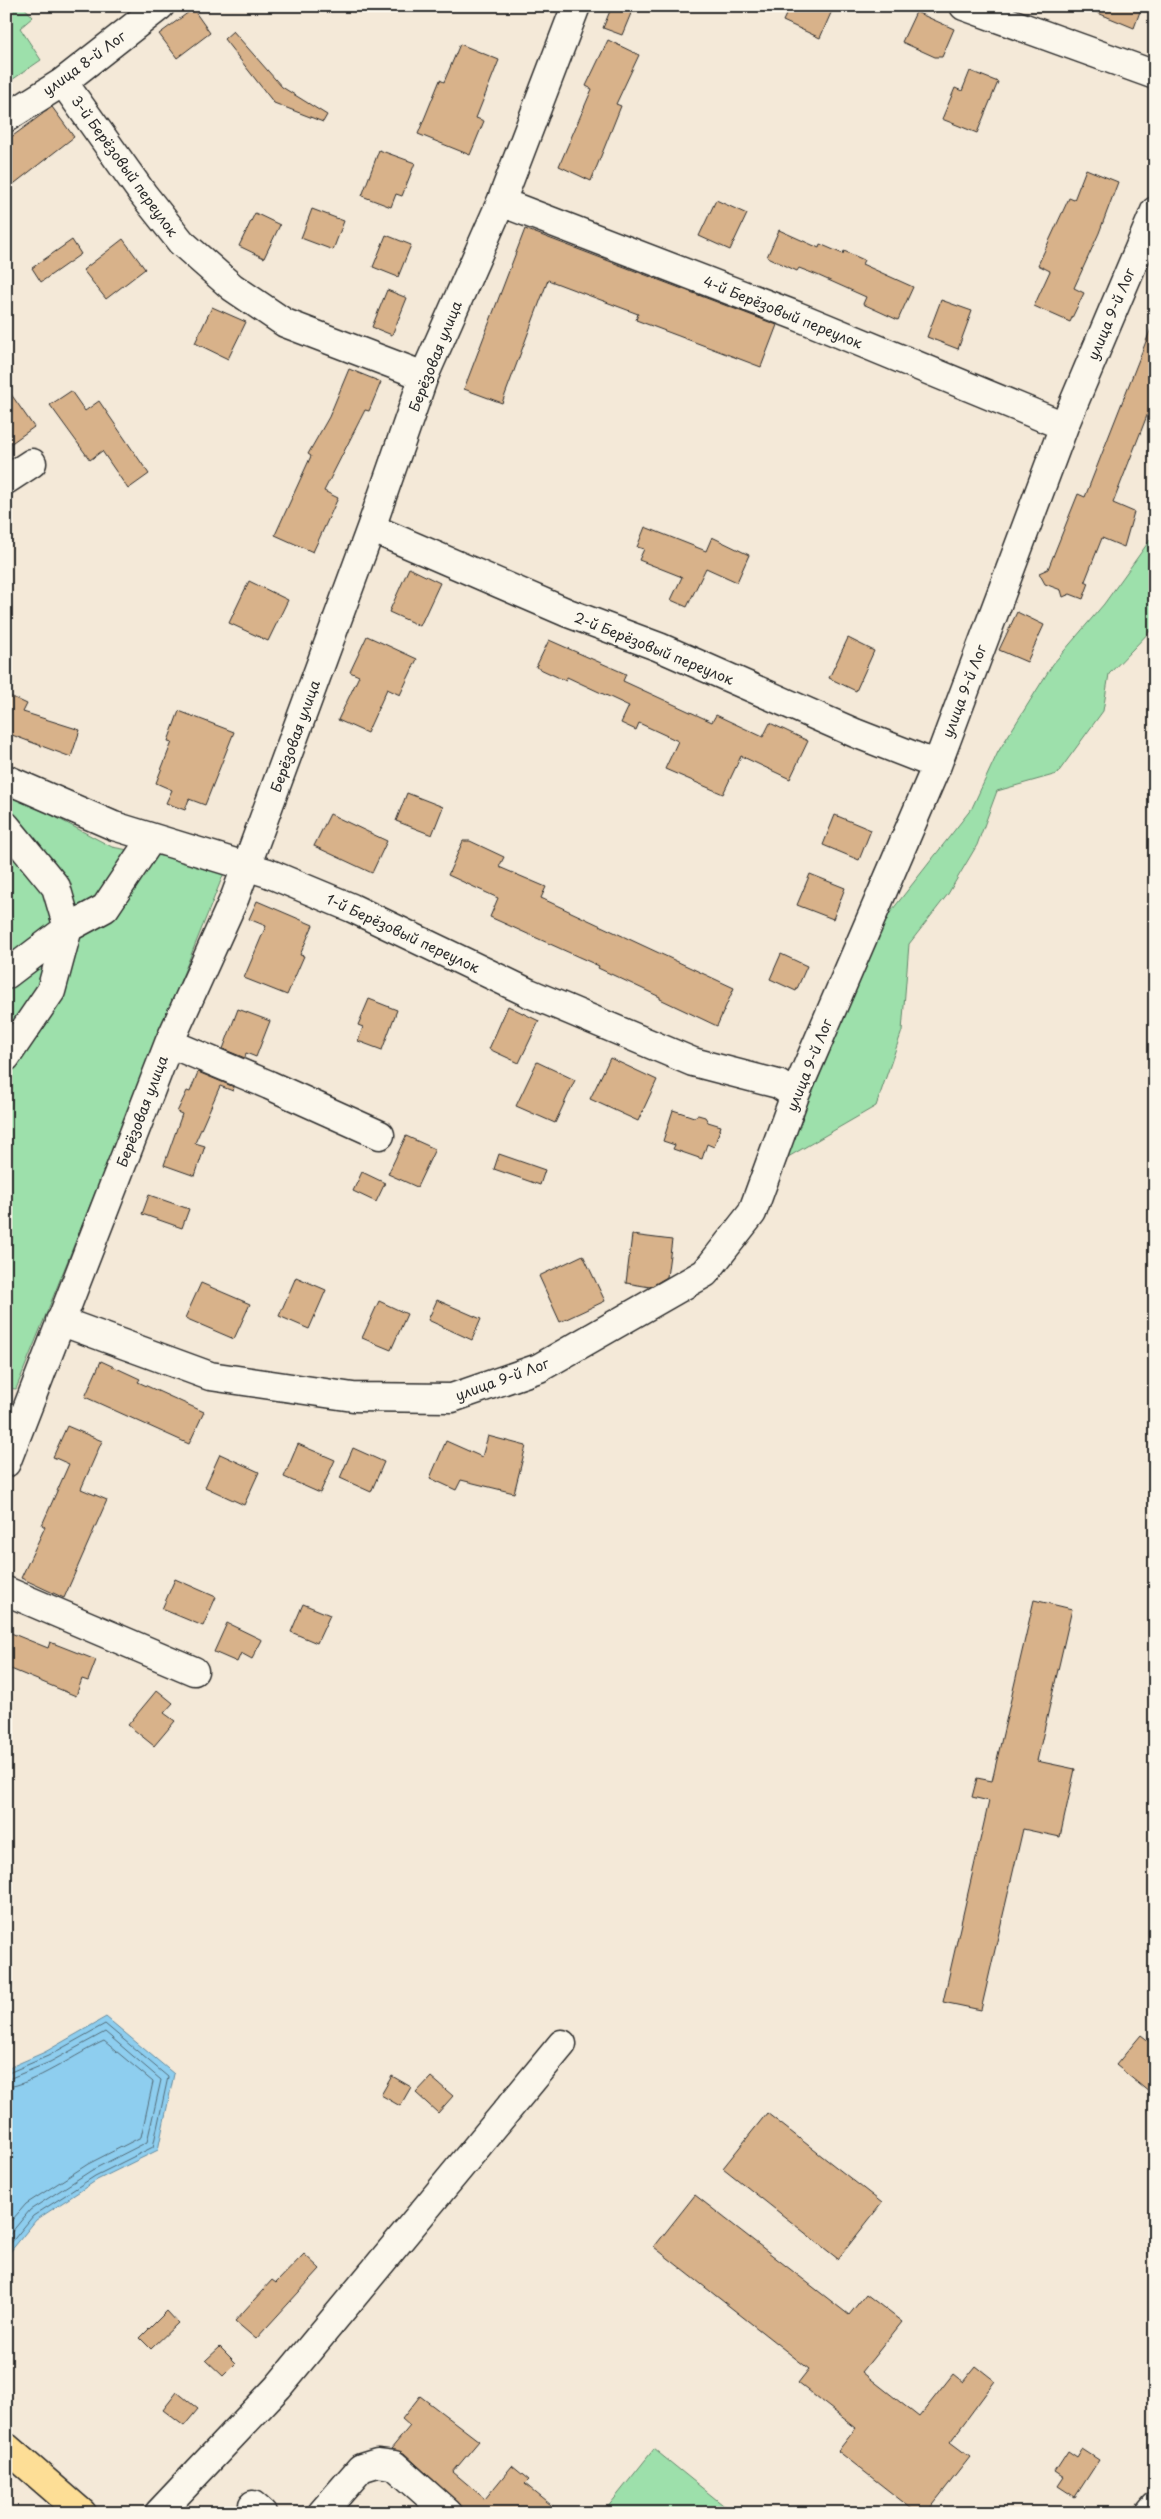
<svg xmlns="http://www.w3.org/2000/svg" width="1161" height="2519" font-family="'Playpen Sans',sans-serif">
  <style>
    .green { fill: #9de0ab; stroke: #64866b }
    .water { fill: #8eceef; stroke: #668da1 }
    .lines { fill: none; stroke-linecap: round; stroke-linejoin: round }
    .shore { stroke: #536c79; stroke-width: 1 }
    .building { fill: #d8b28a; stroke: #2b2b2b }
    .minor-casing { stroke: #2b2b2b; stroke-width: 31 }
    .major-casing { stroke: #2b2b2b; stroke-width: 31 }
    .minor { stroke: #fbf7ec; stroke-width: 28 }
    .major { stroke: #fdde96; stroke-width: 28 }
    .labels { text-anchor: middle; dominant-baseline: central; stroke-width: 5; stroke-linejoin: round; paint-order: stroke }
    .street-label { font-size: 14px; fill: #2b2b2b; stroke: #fbf7ec }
  </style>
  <rect width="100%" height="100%" fill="#f4e9d8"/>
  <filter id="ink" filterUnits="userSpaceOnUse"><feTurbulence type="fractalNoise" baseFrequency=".02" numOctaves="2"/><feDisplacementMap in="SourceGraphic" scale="10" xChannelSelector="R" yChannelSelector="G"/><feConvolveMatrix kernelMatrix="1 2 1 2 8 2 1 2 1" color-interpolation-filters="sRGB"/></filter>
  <g filter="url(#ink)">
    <path class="green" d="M 6,6 L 23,6 L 33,17 L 20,28 L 41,60 L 6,84 Z
      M 1155,533 L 1155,626 L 1109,674 L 1103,711 L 1057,774 L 997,791 L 977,845 L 948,894 L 909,944 L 902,1031 L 876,1106 L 776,1164 L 871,937 L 972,808 L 998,752 L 1053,664 L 1104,604 Z
      M 6,791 L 112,847 L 226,868 L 16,1389 L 6,1388 Z
      M 654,2449 L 733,2513 L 603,2513 Z"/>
    <path class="water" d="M 106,2017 L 174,2074 L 158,2150 L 97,2180 L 36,2220 L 6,2257 L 6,2069 L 45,2052 Z"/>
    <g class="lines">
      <path class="shore" d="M 6,2074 L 48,2056 L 105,2024 L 168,2077 L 153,2147 L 95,2176 L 33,2216 L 6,2249
        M 6,2080 L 50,2062 L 105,2032 L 161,2080 L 147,2142 L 92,2170 L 30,2210 L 6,2239
        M 6,2087 C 31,2086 79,2052 104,2041 L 153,2082 L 141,2137 L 88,2164 L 26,2204 L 6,2227"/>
    </g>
    <path class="building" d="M 612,6 L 634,6 L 622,35 L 603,28 Z
      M 790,6 L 834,6 L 820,38 L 783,21 Z
      M 1081,6 L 1142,6 L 1134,28 Z
      M 193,9 L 210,33 L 177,58 L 159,34 Z
      M 916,12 L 954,29 L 942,57 L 935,57 L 902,42 Z
      M 233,31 L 282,87 L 327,115 L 323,122 L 274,103 L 224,39 Z
      M 608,40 L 639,55 L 616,104 L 621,106 L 591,181 L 559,166 L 592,89 L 586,86 Z
      M 460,44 L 499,60 L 476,118 L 484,121 L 470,155 L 418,134 L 440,80 L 444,82 Z
      M 970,71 L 998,82 L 977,133 L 942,119 L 955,88 L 962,91 Z
      M 52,107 L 74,137 L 6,190 L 6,141 Z
      M 379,150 L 415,163 L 402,196 L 396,194 L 391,207 L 362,196 Z
      M 1086,169 L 1118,182 L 1099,233 L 1074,288 L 1084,293 L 1070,322 L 1034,306 L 1050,271 L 1038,265 L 1069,198 L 1074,200 Z
      M 716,200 L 747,214 L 730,250 L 699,236 Z
      M 312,209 L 344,221 L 333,250 L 301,238 Z
      M 255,213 L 280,225 L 264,258 L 239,246 Z
      M 525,229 L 777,325 L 761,367 L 636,320 L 638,314 L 548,280 L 502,403 L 464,389 Z
      M 779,230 L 819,248 L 820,244 L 843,254 L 844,251 L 864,260 L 862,264 L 913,287 L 898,320 L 863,304 L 866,297 L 817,275 L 799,268 L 797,271 L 767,257 Z
      M 386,235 L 411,245 L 398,277 L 373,267 Z
      M 123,239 L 145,269 L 106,299 L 83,270 Z
      M 72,240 L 81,254 L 41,282 L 32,268 Z
      M 387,290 L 407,298 L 392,335 L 372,327 Z
      M 941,300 L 972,311 L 958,349 L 927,337 Z
      M 212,307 L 246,322 L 228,359 L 195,343 Z
      M 1154,321 L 1155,395 L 1113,503 L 1134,512 L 1124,547 L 1102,538 L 1085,581 L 1089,583 L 1083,599 L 1070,594 L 1063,597 L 1061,590 L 1045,584 L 1039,573 L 1048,569 L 1078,494 L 1085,497 Z
      M 349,369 L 381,382 L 369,411 L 365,410 L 324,491 L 338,498 L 313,552 L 275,535 L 311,456 L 308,454 L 329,417 Z
      M 6,387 L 34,427 L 6,447 Z
      M 71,391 L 85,411 L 99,401 L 149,474 L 128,489 L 102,451 L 90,460 L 50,405 Z
      M 645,527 L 706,551 L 712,537 L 749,555 L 737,582 L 706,568 L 687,607 L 671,600 L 682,577 L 639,560 L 644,549 L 637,547 Z
      M 409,568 L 440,583 L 420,626 L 389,612 Z
      M 249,581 L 288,600 L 268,641 L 229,623 Z
      M 1017,612 L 1044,625 L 1027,662 L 999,650 Z
      M 367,636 L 417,659 L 400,695 L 387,689 L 367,733 L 338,720 L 359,676 L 350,672 Z
      M 848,638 L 874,651 L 856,691 L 829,678 Z
      M 549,640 L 626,674 L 623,681 L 712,722 L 716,715 L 763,737 L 770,723 L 808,741 L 790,779 L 741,756 L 723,794 L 665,769 L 678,741 L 639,723 L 636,730 L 621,723 L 629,706 L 567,677 L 566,681 L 536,667 Z
      M 6,694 L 27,704 L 23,712 L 80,730 L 71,757 L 12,735 L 6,747 Z
      M 179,711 L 234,732 L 205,805 L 189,799 L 185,810 L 166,803 L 172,790 L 156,783 L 172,742 L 168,741 Z
      M 407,793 L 443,807 L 432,835 L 396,821 Z
      M 330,814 L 387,841 L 372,873 L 314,846 Z
      M 835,815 L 871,830 L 859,860 L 823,845 Z
      M 463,841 L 470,841 L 504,857 L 499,867 L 546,887 L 541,898 L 734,988 L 717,1026 L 660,999 L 660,997 L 598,968 L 599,966 L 490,917 L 498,898 L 448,875 Z
      M 810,874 L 845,888 L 833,919 L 797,905 Z
      M 257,901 L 313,925 L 300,955 L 304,956 L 287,995 L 244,978 L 266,926 L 249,919 Z
      M 781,954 L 807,966 L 796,991 L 770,979 Z
      M 369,999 L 397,1010 L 382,1050 L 358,1041 L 363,1027 L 358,1025 Z
      M 508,1006 L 539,1021 L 519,1063 L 489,1049 Z
      M 238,1009 L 270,1021 L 256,1057 L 246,1053 L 245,1058 L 223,1049 Z
      M 610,1058 L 657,1080 L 638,1121 L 590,1099 Z
      M 537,1062 L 575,1080 L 555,1123 L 516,1106 Z
      M 198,1072 L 234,1087 L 233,1091 L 220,1086 L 195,1143 L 205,1146 L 195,1176 L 164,1165 L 182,1114 L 177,1112 L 187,1091 L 190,1092 Z
      M 673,1110 L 694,1117 L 698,1115 L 705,1117 L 708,1122 L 721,1126 L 714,1147 L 707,1144 L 702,1159 L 673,1149 L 675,1145 L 663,1141 Z
      M 406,1136 L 435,1149 L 417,1187 L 388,1174 Z
      M 499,1154 L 545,1170 L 540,1185 L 494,1169 Z
      M 362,1172 L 385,1183 L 376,1202 L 353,1191 Z
      M 149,1195 L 189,1209 L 182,1228 L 142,1214 Z
      M 632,1235 L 672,1240 L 667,1277 L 650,1287 L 626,1283 Z
      M 583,1255 L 605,1301 L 560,1322 L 539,1276 Z
      M 296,1277 L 326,1290 L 309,1329 L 279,1316 Z
      M 201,1283 L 250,1304 L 234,1339 L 185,1318 Z
      M 437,1300 L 481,1319 L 472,1340 L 428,1320 Z
      M 379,1301 L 407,1314 L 391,1350 L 362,1338 Z
      M 101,1361 L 140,1379 L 138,1382 L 204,1412 L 189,1444 L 85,1397 Z
      M 67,1426 L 102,1441 L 81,1489 L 107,1500 L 64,1598 L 21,1578 L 45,1527 L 42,1525 L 69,1464 L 53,1457 Z
      M 488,1436 L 526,1446 L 514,1493 L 461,1480 L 456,1490 L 430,1478 L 446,1441 L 482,1457 Z
      M 298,1444 L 335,1460 L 320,1493 L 284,1477 Z
      M 353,1448 L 384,1462 L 371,1492 L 340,1478 Z
      M 220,1454 L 259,1472 L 244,1505 L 205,1487 Z
      M 175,1579 L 216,1597 L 203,1626 L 162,1609 Z
      M 1034,1600 L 1072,1609 L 1037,1761 L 1075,1769 L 1060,1837 L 1023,1829 L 981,2010 L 943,2002 L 989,1801 L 972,1797 L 977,1778 L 992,1781 Z
      M 303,1604 L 330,1615 L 317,1643 L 291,1632 Z
      M 227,1623 L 262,1640 L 252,1659 L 241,1653 L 237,1662 L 214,1652 Z
      M 6,1631 L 48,1648 L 50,1642 L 96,1660 L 88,1681 L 82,1679 L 76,1696 L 6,1667 Z
      M 157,1690 L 173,1703 L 164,1713 L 175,1721 L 154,1746 L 128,1725 Z
      M 1141,2035 L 1155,2046 L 1155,2097 L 1116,2065 Z
      M 392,2076 L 411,2087 L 400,2106 L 381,2095 Z
      M 431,2077 L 453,2096 L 438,2113 L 416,2093 Z
      M 767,2113 L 882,2203 L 838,2259 L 723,2168 Z
      M 695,2195 L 849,2315 L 866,2294 L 902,2322 L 862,2372 L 919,2417 L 953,2374 L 963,2382 L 976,2366 L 995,2381 L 950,2442 L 970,2457 L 926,2513 L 917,2513 L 838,2451 L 856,2428 L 798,2383 L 809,2369 L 654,2247 Z
      M 304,2254 L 320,2269 L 256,2339 L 235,2321 L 272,2280 L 276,2283 Z
      M 167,2311 L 178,2323 L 151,2349 L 140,2338 Z
      M 220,2347 L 236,2363 L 223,2376 L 206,2360 Z
      M 177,2392 L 198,2409 L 184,2426 L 163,2410 Z
      M 420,2396 L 479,2441 L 453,2472 L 485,2499 L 512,2466 L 529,2480 L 525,2484 L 561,2513 L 469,2513 L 404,2453 L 391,2449 L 410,2426 L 402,2419 Z
      M 1082,2449 L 1099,2460 L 1075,2497 L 1058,2486 L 1064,2477 L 1055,2471 L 1068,2451 L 1077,2457 Z"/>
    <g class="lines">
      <g class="minor-casing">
        <path id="minor" d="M 964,6 L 1155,75
          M 63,82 L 143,194 L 181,242 L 232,287 L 285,323 L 424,376
          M 6,118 L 63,82 L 160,6
          M 501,202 L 797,316 L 1064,426
          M 6,480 L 32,463
          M 371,528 L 568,613 L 659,647 L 855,733 L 937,765
          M 6,779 L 114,826 L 268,873 L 352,908 L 529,993 L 693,1062 L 778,1084 L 795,1095
          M 6,826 L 56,887 L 68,928 L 51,991 L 6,1057
          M 6,975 L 68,928 L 105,908 L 151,839
          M 169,1043 L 269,1085 L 380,1135
          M 60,1321 L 210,1376 L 353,1397 L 452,1398 L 539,1368 L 705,1273 L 752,1213 L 795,1095 L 937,765 L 1064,426 L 1155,211
          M 6,1463 L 169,1043 L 235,897 L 371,528 L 424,376 L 501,202 L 576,6
          M 6,1591 L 194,1671
          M 253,2505 L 262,2513
          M 159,2513 L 278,2387 L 562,2044
          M 322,2513 L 361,2468 L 377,2463 L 394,2465 L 448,2513
          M 1150,2513 L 1155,2507"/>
      </g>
      <g class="major-casing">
        <path id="major" d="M 6,2447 L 82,2513"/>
      </g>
      <use href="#minor" class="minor"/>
      <use href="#major" class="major"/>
    </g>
  </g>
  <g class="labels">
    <g class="street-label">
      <text transform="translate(84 63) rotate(-36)">улица 8-й Лог</text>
      <text transform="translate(125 166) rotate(54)">3-й Берёзовый переулок</text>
      <text transform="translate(783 312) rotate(22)">4-й Берёзовый переулок</text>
      <text transform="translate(1111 314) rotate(-67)">улица 9-й Лог</text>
      <text transform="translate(435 356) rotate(-68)">Берёзовая улица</text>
      <text transform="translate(654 648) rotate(22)">2-й Берёзовый переулок</text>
      <text transform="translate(964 691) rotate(-69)">улица 9-й Лог</text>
      <text transform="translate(295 736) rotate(-70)">Берёзовая улица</text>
      <text transform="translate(403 933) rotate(25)">1-й Берёзовый переулок</text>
      <text transform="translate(809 1065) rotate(-68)">улица 9-й Лог</text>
      <text transform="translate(142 1111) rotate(-69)">Берёзовая улица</text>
      <text transform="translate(502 1379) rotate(-20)">улица 9-й Лог</text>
    </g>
  </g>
  <rect width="1161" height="2519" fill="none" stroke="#fbf7ec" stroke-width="25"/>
  <rect x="12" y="12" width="1136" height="2494" fill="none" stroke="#2b2b2b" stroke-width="2" filter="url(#ink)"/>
</svg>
